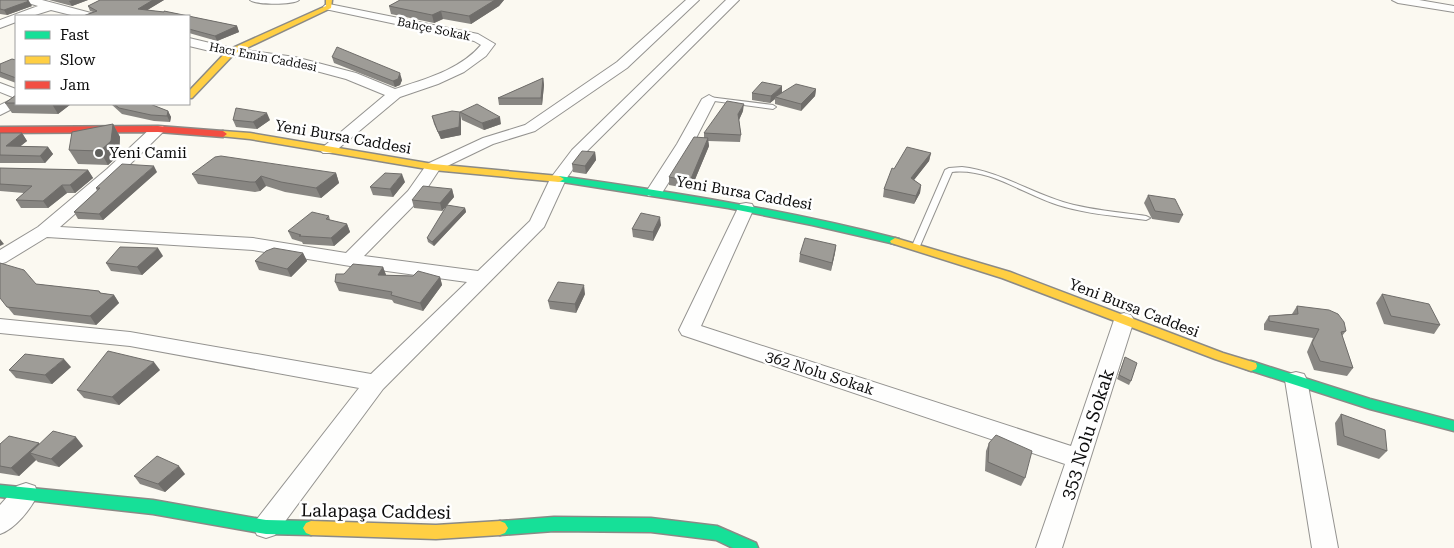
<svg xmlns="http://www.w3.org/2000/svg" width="1454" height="548" font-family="'Roboto Serif',serif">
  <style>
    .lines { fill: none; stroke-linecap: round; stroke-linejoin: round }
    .lane-casing { stroke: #949390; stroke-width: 2 }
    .street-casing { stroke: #949390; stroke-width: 2 }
    .fast-casing { stroke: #8b8a86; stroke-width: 3 }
    .slow-casing { stroke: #8b8a86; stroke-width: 3 }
    .jam-casing { stroke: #8b8a86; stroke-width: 3 }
    .lane { fill: #fefefd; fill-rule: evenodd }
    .street { fill: #fefefd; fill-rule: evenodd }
    .fast { fill: #16e098; fill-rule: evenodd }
    .slow { fill: #ffcf43; fill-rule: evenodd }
    .jam { fill: #f24e42; fill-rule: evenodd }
    .wall { fill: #888682 }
    .shaded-wall { fill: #6f6d6a }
    .building { fill: #9e9c97; stroke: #6f6d6a }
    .poi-dot { fill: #60605d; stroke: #fff; stroke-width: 2 }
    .labels { text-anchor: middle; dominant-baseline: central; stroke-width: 5; stroke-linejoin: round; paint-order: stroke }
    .far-street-label { font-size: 12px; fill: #0d0d0d; stroke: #fff }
    .street-label { font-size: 15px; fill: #0d0d0d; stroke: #fff }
    .poi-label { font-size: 15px; fill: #0d0d0d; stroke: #fff; text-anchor: start }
    .near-street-label { font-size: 18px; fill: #0d0d0d; stroke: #fff }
  </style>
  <rect width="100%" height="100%" fill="#fbf9f1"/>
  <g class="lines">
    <g class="lane-casing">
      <path id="lane" d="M 709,97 L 773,105 L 776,107 L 773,109 L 707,100 L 707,98 Z
        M 962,167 C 998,171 1028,191 1063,202 C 1089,210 1119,212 1146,216 L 1150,218 L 1146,220 C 1117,216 1086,214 1058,205 C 1023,194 990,168 952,172 L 920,246 L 916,249 L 913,248 L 912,246 L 945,170 L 949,168 Z"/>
    </g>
    <g class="street-casing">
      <path id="street" d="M 23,0 L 42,0 L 91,13 L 93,16 L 75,16 L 51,10 L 32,16 L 16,16 L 16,22 L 0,28 L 0,20 L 38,6 L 25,2 Z
        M 250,0 L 299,0 C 293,5 256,5 250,0 Z
        M 686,0 L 699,0 L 627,68 L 535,131 L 493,144 L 439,170 L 420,199 L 364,256 L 478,271 L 530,221 L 550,179 L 572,150 L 726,0 L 739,0 L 582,156 L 566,179 L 544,227 L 383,389 L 275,535 L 266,538 L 257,535 L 253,527 L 257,519 L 359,388 L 130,346 L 0,333 L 0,319 L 130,332 L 371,374 L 467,282 L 350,266 L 253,250 L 47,237 L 6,262 L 0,264 L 0,250 L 38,227 L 107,169 L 153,126 L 163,126 L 165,129 L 163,132 L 119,175 L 60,227 L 253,238 L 346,253 L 408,191 L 427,164 L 483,138 L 525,125 L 617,62 Z
        M 1392,0 L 1419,0 L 1454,6 L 1454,12 L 1398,3 Z
        M 329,4 L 478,34 L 495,44 L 486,56 L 464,72 L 438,84 L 400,97 L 333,153 L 323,153 L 320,150 L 323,147 L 385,95 L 346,79 L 294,65 L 231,56 L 189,46 L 189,38 L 231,48 L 295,57 L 356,73 L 395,89 C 425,79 460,70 481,45 L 474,41 L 457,37 L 325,9 L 323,7 L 325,5 Z
        M 0,83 L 16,89 L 16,104 L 22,104 L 0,115 L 0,105 L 15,98 L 0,92 Z
        M 709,95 L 716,99 L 693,144 L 660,196 L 648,196 L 646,192 L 677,144 L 702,99 Z
        M 746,203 L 752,204 L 754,208 L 701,326 L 1071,446 L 1114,320 L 1117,315 L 1124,313 L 1131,315 L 1134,320 L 1062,548 L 1036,548 L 1065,464 L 682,335 L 679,330 L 738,208 L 740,204 Z
        M 1296,372 L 1304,374 L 1307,380 L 1338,548 L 1312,548 L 1285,380 L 1288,374 Z
        M 26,483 L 35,486 L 38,494 C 31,509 15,529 0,534 L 0,505 L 17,486 Z"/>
    </g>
    <g class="fast-casing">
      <path id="fast" d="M 559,176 C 673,192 787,210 899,239 L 900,241 L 895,244 L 812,225 L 728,208 L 556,181 L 554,179 L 556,177 Z
        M 1251,361 L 1370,399 L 1454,421 L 1454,431 L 1370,409 L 1246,369 L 1245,366 L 1246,363 Z
        M 0,485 L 153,500 L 266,520 L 311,521 L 316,523 L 319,528 L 316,533 L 311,535 L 266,534 L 153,514 L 0,497 Z
        M 554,517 L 651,518 L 717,526 L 756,543 L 758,548 L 733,548 L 716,540 L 651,532 L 554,531 L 500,535 L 495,533 L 492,528 L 495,523 L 500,521 Z"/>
    </g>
    <g class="slow-casing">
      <path id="slow" d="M 326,0 L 332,0 L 331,8 L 234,54 L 192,98 L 189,98 L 189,91 L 228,50 L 326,6 Z
        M 223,131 L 250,133 L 433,164 L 559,176 L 564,179 L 559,182 L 433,170 L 250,139 L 220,136 L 220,132 Z
        M 895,238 L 1010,272 L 1223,353 L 1256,363 L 1257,366 L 1256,369 L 1251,371 L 1215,359 L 1002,278 L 891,243 L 890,241 Z
        M 311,521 L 436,525 L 500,521 L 505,523 L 508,528 L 505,533 L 500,535 L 436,539 L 311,535 L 306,533 L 303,528 L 306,523 Z"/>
    </g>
    <g class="jam-casing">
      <path id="jam" d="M 158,126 L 223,131 L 227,134 L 223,137 L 158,132 L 0,133 L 0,127 Z"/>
    </g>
    <use href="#lane" class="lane"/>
    <use href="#street" class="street"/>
    <use href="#fast" class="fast"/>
    <use href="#slow" class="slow"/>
    <use href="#jam" class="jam"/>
  </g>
  <path class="wall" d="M 0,0 L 32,6 L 7,15 L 0,14 Z
    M 49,0 L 88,0 L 72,6 Z
    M 100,0 L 164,0 L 147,10 L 164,12 L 164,11 L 237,26 L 239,32 L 217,41 L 189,33 L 189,16 L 83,16 L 93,12 L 90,11 L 88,6 Z
    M 400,0 L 504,0 L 499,6 L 471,24 L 443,19 L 434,23 L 391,14 L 389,6 Z
    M 332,57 L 402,80 L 400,85 L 395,87 L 334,63 Z
    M 16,60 L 16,83 L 0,77 L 0,64 Z
    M 543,78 L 544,85 L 542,105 L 499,105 L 498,98 Z
    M 816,89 L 815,96 L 801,111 L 775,104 L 775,99 L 770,103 L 752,100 L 752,93 L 782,93 Z
    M 16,95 L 16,104 L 71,104 L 58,114 L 12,113 L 5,103 Z
    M 111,104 L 150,104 L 168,111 L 171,117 L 170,122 L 154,121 L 122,114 Z
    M 743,111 L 739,120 L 741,135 L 740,142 L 708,141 L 709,146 L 691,189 L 669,185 L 669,177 L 704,138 L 704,133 Z
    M 460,112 L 461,120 L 461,135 L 441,139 L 434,124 L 432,116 Z
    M 460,112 L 501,124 L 484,130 L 462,120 Z
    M 233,120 L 270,120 L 257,129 L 236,127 Z
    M 113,124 L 120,137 L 119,155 L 108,165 L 78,164 L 69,150 Z
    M 0,133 L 22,133 L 27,141 L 20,146 L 48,147 L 53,154 L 45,163 L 0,163 Z
    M 595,152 L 596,160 L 586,174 L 573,172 L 572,164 Z
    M 931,153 L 929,161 L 914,180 L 921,185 L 920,193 L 914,204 L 883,197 L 884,189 L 894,169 Z
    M 0,168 L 88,170 L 93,178 L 75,193 L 67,193 L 48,208 L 21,208 L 16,200 L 24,193 L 0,191 Z
    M 157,172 L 103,220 L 78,219 L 74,212 L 97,191 L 96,188 Z
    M 336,173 L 339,183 L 321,198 L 285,192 L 266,186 L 260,191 L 255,192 L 198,184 L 192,174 Z
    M 405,182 L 393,197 L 373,195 L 370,187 Z
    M 452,189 L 454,197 L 442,211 L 414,208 L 412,200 Z
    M 1148,195 L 1183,215 L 1179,223 L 1152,219 L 1144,203 Z
    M 465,208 L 466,212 L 434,246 L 428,242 L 427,238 Z
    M 329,216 L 330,220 L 347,224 L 350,232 L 334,246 L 303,244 L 302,242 L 292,239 L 288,231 Z
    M 661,225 L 653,241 L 633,237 L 632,229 Z
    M 836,245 L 835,253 L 831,271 L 799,262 L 800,254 Z
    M 303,253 L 307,261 L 291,277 L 259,270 L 255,261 Z
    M 163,256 L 142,275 L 111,271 L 106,263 Z
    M 383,267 L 386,275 L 440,277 L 442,285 L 423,311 L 394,303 L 392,300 L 339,291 L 335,282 L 344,274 Z
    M 36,284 L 99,291 L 101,293 L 114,295 L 119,303 L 96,325 L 14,315 L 0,298 Z
    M 585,294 L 576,313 L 550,309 L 548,301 Z
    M 1382,294 L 1440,325 L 1434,334 L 1384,324 L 1376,303 Z
    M 1297,306 L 1346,331 L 1342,336 L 1353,368 L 1347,376 L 1314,370 L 1307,352 L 1313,338 L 1264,330 L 1264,324 L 1269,316 L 1292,314 Z
    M 1125,357 L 1131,381 L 1129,385 L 1117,379 Z
    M 71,367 L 52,384 L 16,378 L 9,370 Z
    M 160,370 L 119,405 L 84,398 L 77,390 Z
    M 1341,414 L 1387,451 L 1379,459 L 1337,445 L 1335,423 Z
    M 989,443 L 1025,478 L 1021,486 L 985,471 L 986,451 Z
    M 0,444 L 40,444 L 83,446 L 59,467 L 38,462 L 36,460 L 19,476 L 0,473 Z
    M 185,474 L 165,492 L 140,484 L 134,476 Z"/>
  <path class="shaded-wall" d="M 72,0 L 88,0 L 72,6 L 69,1 Z
    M 153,0 L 164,0 L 141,14 L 138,9 Z
    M 495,0 L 504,0 L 499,6 L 471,24 L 469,16 Z
    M 29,1 L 32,6 L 7,15 L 4,10 Z
    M 441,11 L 443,19 L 434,23 L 432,15 Z
    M 237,26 L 239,32 L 217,41 L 215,36 Z
    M 400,73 L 402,80 L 400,85 L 395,87 L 393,81 Z
    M 543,78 L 544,85 L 542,105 L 541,98 Z
    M 782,86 L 782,93 L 775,97 L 775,99 L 770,103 L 771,96 Z
    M 816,89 L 815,96 L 801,111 L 801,104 Z
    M 52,104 L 71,104 L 58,114 Z
    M 744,104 L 743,111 L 738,122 L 738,114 Z
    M 168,111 L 171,117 L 170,122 L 167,116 Z
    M 460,112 L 461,120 L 461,135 L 441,139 L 438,132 Z
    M 267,113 L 270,120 L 257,129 L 253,122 Z
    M 500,117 L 501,124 L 484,130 L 482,123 Z
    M 113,124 L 120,137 L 119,155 L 108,165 L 100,151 Z
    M 22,133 L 27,141 L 11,154 L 6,146 Z
    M 708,138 L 709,146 L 691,189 L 690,181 Z
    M 48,147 L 53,154 L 45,163 L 40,156 Z
    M 595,152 L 596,160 L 586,174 L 585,166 Z
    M 931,153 L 929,161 L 910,185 L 911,178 Z
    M 154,166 L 157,172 L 103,220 L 99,214 Z
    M 88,170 L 93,178 L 75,193 L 70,185 Z
    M 336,173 L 339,183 L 321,198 L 316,188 Z
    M 402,174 L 405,182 L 393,197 L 390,189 Z
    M 261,176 L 266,186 L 260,191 L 255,182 Z
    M 62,185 L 67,193 L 48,208 L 43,201 Z
    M 921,185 L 920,193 L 914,204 L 916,196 Z
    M 452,189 L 454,197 L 442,211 L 440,203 Z
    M 465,208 L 466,212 L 434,246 L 432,242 Z
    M 660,217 L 661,225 L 653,241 L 653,232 Z
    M 347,224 L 350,232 L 334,246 L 331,238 Z
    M 0,239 L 4,244 L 0,246 Z
    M 836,245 L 835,253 L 831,271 L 832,263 Z
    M 158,248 L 163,256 L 142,275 L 137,267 Z
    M 303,253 L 307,261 L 291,277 L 287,269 Z
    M 383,267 L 386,275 L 378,275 Z
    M 440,277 L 442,285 L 423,311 L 420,303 Z
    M 584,285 L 585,294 L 576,313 L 575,304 Z
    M 114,295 L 119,303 L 96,325 L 90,316 Z
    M 64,359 L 71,367 L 52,384 L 45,375 Z
    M 154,362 L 160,370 L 119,405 L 112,397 Z
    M 76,437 L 83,446 L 59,467 L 51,459 Z
    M 39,443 L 46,451 L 30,453 L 36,460 L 19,476 L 11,468 Z
    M 179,466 L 185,474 L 165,492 L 158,484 Z"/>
  <path class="building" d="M 0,0 L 26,0 L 29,1 L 4,10 L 0,9 Z
    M 100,0 L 153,0 L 138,9 L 164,12 L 164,11 L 237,26 L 215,36 L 189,29 L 189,16 L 83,16 L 97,11 L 88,6 Z
    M 400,0 L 495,0 L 469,16 L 441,11 L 432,15 L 389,6 Z
    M 337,47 L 400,73 L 398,79 L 393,81 L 332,57 Z
    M 12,59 L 16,60 L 16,78 L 0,72 L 0,64 Z
    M 543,78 L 541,98 L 498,98 Z
    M 762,82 L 782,86 L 771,96 L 752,93 Z
    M 796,84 L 816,89 L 801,104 L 775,97 Z
    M 16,95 L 16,103 L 5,103 Z
    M 727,101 L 744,104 L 738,114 L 741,135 L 704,133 Z
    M 114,104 L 150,104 L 168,111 L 167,116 L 151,115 L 119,108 Z
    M 477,104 L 500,117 L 482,123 L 460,112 Z
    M 236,108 L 267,113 L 253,122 L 233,120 Z
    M 452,111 L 460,112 L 459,127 L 438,132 L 432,116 Z
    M 113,124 L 111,141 L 100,151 L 69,150 L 72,132 Z
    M 0,133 L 22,133 L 6,146 L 48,147 L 40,156 L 0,155 Z
    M 694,137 L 708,138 L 690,181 L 669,177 Z
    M 907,147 L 931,153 L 911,178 L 921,185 L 916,196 L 884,189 L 892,168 L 894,169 Z
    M 582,151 L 595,152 L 585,166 L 572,164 Z
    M 221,156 L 336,173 L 316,188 L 281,182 L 261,176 L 255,182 L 250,182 L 192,174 L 215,157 Z
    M 122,164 L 154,166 L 99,214 L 74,212 L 100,188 L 96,188 Z
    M 0,168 L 88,170 L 70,185 L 62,185 L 43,201 L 16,200 L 32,186 L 0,184 Z
    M 385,173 L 402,174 L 390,189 L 370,187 Z
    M 423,186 L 452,189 L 440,203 L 412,200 Z
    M 1148,195 L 1175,199 L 1183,215 L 1155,211 Z
    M 447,205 L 465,208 L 432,242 L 427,238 Z
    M 312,212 L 329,216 L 326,219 L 347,224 L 331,238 L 299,236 L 301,235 L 288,231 Z
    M 641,213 L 660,217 L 653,232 L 632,229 Z
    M 805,238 L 836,245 L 832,263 L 800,254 Z
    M 120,247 L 158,248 L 137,267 L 106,263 Z
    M 274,248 L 303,253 L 287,269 L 255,261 L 266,251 Z
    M 0,263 L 24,270 L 36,284 L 99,291 L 100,293 L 114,295 L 90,316 L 7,307 L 0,298 Z
    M 353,264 L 383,267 L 378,275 L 413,276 L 418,271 L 440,277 L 420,303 L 391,295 L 392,292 L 335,282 L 336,274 L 344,274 Z
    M 558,282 L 584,285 L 575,304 L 548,301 Z
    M 1382,294 L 1429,304 L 1440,325 L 1391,316 Z
    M 1297,306 L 1329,310 L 1338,314 L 1344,322 L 1346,331 L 1341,332 L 1353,368 L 1320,361 L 1312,343 L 1319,329 L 1269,321 L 1269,316 L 1298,314 Z
    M 108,351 L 154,362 L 112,397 L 77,390 Z
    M 25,354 L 64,359 L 45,375 L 9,370 Z
    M 1125,357 L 1137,363 L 1131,381 L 1119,375 Z
    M 1341,414 L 1385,430 L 1387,451 L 1344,436 Z
    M 53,431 L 76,437 L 51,459 L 30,453 Z
    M 996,435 L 1032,451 L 1025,478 L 988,462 L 989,443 Z
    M 9,436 L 39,443 L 11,468 L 0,466 L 0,444 Z
    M 157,456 L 179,466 L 158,484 L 134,476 Z"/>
  <circle class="poi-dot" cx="99" cy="153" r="5"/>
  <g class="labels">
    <g class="far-street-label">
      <text transform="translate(434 29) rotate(12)">Bahçe Sokak</text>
      <text transform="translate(263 57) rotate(11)">Hacı Emin Caddesi</text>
    </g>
    <g class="street-label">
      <text transform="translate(343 137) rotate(10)">Yeni Bursa Caddesi</text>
      <text transform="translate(744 193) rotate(10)">Yeni Bursa Caddesi</text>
      <text transform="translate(1134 308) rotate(21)">Yeni Bursa Caddesi</text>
      <text transform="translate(820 373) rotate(18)">362 Nolu Sokak</text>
    </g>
    <g class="poi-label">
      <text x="109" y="153">Yeni Camii</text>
    </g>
    <g class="near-street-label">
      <text transform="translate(1087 434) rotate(-72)">353 Nolu Sokak</text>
      <text transform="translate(376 511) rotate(1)">Lalapaşa Caddesi</text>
    </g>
  </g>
  <rect x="15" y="15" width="175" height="90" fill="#ffffff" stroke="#9e9e9e"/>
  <rect x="25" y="31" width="25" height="8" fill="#16e098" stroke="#9e9e9e"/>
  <text x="60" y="40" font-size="15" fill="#0d0d0d">Fast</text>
  <rect x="25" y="56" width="25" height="8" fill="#ffcf43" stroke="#9e9e9e"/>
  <text x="60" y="65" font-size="15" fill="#0d0d0d">Slow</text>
  <rect x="25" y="81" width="25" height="8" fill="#f24e42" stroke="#9e9e9e"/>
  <text x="60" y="90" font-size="15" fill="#0d0d0d">Jam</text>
</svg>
